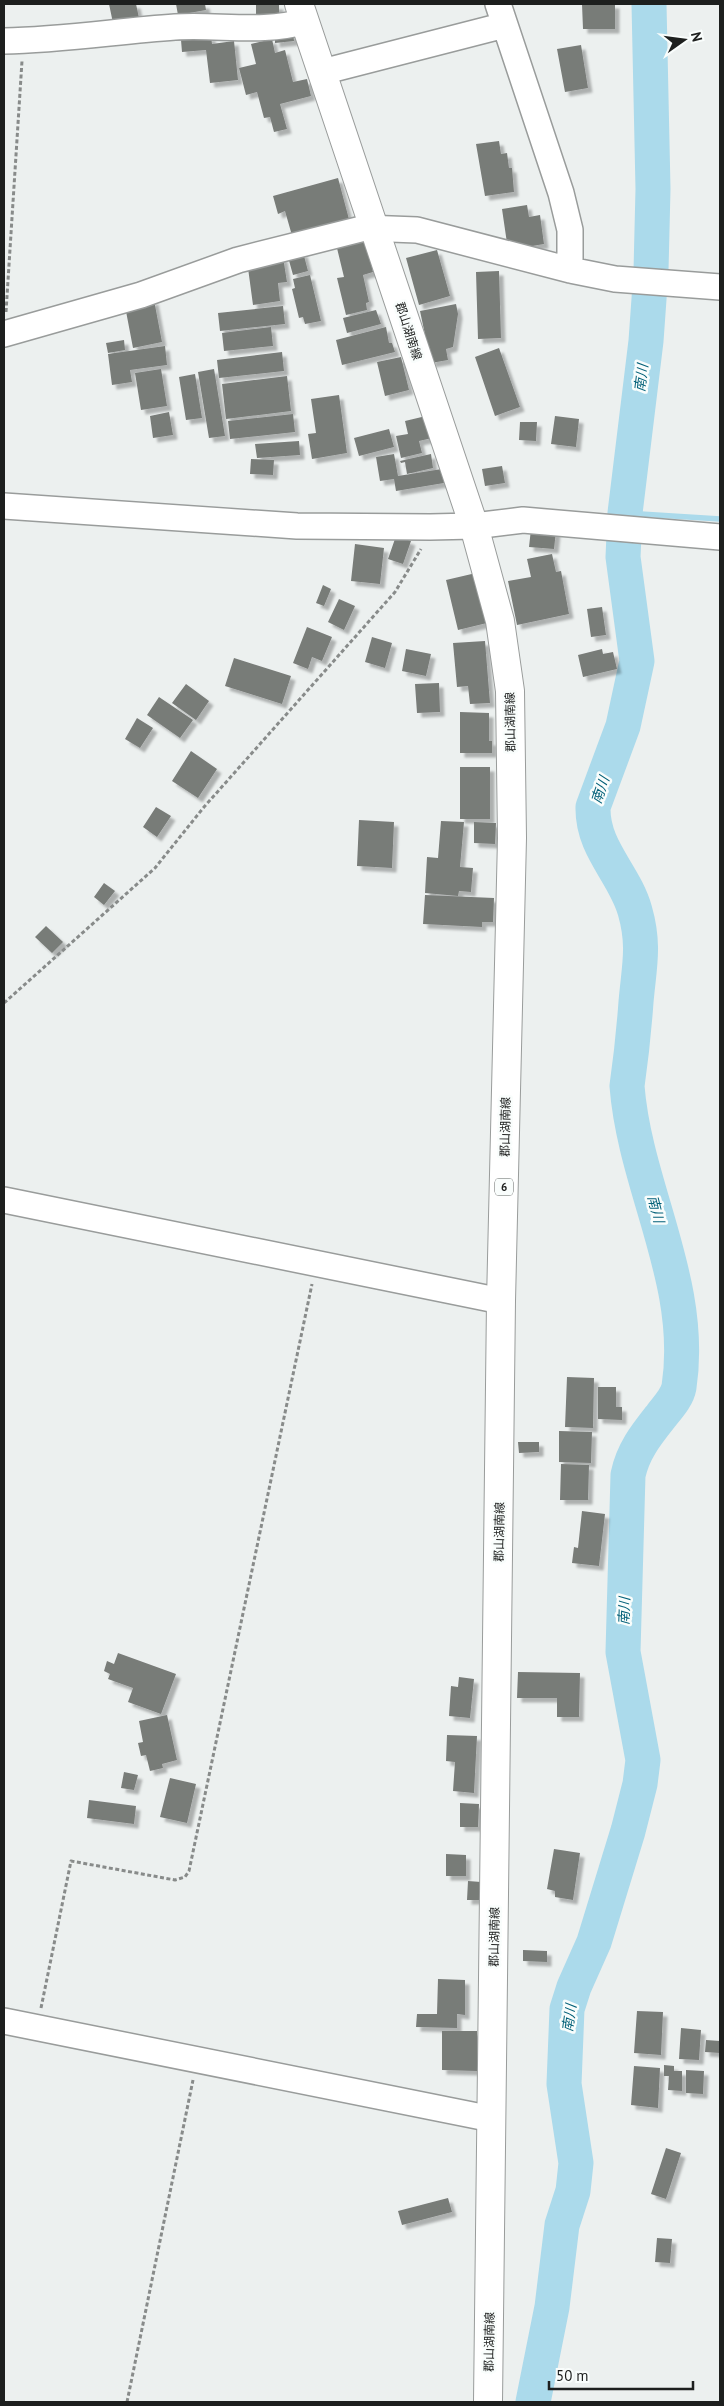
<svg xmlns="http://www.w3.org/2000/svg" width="724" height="2406" font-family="'PT Sans','Noto Sans JP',sans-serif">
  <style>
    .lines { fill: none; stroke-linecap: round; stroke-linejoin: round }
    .stream { stroke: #abdaeb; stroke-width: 5.5 }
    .river { stroke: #abdaeb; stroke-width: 35 }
    .building { fill: #787b78; filter: url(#shadow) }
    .minor-casing { stroke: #999c9b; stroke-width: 28 }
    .major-casing { stroke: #999c9b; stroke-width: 30 }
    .path { stroke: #888b8a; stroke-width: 3; stroke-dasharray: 4 2.5; stroke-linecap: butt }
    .minor { stroke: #fff; stroke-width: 25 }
    .major { stroke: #fff; stroke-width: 28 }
    .labels { text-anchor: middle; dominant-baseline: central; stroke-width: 5; stroke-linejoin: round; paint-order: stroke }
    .shield { fill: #f9fdfc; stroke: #5f6261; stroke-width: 1 }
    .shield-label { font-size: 11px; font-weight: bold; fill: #1d1f1e }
    .street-label { font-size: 12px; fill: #1d1f1e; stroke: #f9fdfc }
    .water-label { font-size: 14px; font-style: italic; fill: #046179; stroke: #f9fdfc }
  </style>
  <defs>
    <filter id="shadow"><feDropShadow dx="4.5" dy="4.5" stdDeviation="1" flood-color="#0004"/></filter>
  </defs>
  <rect width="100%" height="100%" fill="#ecf0ef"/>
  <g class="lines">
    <path class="stream" d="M 625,513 L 720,519"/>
    <path class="river" d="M 533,2402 L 552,2307 L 562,2225 L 573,2191 L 576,2163 L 564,2084 L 567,2009 L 574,1987 L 594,1942 L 628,1831 L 640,1784 L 643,1760 L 623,1652 L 628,1475 C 633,1451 646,1435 661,1416 C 667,1408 677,1398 679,1387 C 695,1282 635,1188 627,1086 C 631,1058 634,1030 636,1002 C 639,967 645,946 635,911 C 625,874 592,849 593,807 L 623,726 L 637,661 L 623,557 L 625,513 L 646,341 L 651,271 L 653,189 L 649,4"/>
  </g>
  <path class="building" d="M 109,4 L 136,4 L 139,18 L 113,23 Z
    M 176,4 L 205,4 L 206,10 L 178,15 Z
    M 582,4 L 615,4 L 615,29 L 583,29 Z
    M 256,5 L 279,5 L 279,19 L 256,20 Z
    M 293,33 L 294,41 L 275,43 L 275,35 Z
    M 211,36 L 212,44 L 234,41 L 238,80 L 210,83 L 206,50 L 182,52 L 181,40 Z
    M 272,39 L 275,53 L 285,50 L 293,82 L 307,79 L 311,96 L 280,104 L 287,129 L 274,132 L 270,117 L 264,118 L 257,92 L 246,95 L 239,68 L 256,64 L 251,44 Z
    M 581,45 L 588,88 L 565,92 L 557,49 Z
    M 499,141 L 501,154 L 507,153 L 509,168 L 512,168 L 514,192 L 485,196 L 476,144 Z
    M 338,178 L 350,223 L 293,239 L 285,211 L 278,214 L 273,196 Z
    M 527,205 L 529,217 L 540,215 L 544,244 L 508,250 L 502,209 Z
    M 365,237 L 373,272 L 363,275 L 369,302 L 366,303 L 367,310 L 346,315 L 337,278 L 344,277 L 336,244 Z
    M 437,250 L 450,296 L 419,305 L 406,258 Z
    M 303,252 L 308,271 L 293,275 L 288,257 Z
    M 283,257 L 287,282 L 278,283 L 280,301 L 253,305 L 248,268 L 276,264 L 275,258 Z
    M 499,271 L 501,338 L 478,339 L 476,272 Z
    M 310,275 L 321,321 L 305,324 L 303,317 L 299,318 L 292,289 L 295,288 L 293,279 Z
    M 154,300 L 162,342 L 133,348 L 125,306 Z
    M 456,304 L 458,314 L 453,347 L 446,349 L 448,360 L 431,363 L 420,311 Z
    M 283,306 L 285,324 L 220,331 L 218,313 Z
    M 376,310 L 381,324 L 347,333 L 343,318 Z
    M 271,327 L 273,346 L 224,351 L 222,333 Z
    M 386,327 L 389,343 L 392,343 L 395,352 L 342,365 L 336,340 Z
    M 124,340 L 125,350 L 108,353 L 106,343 Z
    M 165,346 L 167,365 L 130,370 L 132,382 L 112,385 L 108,354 Z
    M 499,348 L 520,407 L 495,416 L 475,357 Z
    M 282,352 L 284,371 L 219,378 L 217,360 Z
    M 401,357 L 409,390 L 385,396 L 377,362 Z
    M 161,369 L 167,406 L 141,410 L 135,373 Z
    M 214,369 L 225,436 L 209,438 L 198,372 Z
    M 195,374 L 202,418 L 186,420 L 179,377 Z
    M 287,376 L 291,411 L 226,419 L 222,384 Z
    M 339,395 L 347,453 L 312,459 L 308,434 L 316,433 L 311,399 Z
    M 169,412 L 173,435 L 153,438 L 150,416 Z
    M 293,414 L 295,432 L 230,439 L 228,421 Z
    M 426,416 L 432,438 L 419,441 L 422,453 L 401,458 L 396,436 L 408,434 L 405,421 Z
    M 555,416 L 579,419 L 576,447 L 551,444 Z
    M 520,422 L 537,422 L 536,441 L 519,440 Z
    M 389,429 L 394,447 L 359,456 L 354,438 Z
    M 299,441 L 300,455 L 257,458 L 255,444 Z
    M 394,454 L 398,476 L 442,469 L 444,483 L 396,491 L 394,479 L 380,481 L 376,457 Z
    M 431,454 L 433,468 L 407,474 L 405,462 L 401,463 L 400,461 Z
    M 251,459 L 274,460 L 273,475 L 250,474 Z
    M 502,466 L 505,483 L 485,486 L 482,469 Z
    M 531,529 L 556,531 L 554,549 L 529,547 Z
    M 396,536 L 411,541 L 403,564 L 388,559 Z
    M 355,544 L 384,548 L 380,584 L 351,581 Z
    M 552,554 L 556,572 L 561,571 L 569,614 L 517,625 L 508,581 L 531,577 L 527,559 Z
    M 476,573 L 487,623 L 458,630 L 446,580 Z
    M 323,585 L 331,589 L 324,606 L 316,603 Z
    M 339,599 L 355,606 L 344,630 L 328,622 Z
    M 602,607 L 606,635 L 591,637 L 587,609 Z
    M 307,627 L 332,637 L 322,661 L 312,657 L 308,669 L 293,663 Z
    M 372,637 L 392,643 L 385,668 L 365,662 Z
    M 485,641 L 490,703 L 470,704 L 468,686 L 457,687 L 453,643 Z
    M 406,649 L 431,654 L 426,676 L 402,671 Z
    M 602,649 L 603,654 L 613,652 L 617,669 L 583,677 L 578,655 Z
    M 234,658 L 291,676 L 282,704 L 225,686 Z
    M 439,683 L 440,712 L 417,713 L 415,684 Z
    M 186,684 L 209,701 L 196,720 L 172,703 Z
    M 159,697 L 193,720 L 180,738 L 147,715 Z
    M 460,712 L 489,713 L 489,741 L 492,741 L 492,753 L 460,753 Z
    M 137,718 L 153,728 L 140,748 L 125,739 Z
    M 191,751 L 217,769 L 198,798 L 172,781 Z
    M 460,767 L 490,767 L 490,819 L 460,819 Z
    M 156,807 L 171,816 L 157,837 L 143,827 Z
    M 359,820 L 394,822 L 392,868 L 357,866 Z
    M 441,821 L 464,822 L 460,867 L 473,868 L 471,892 L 459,891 L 458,896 L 425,893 L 427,857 L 438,858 Z
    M 474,822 L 496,823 L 495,844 L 474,843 Z
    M 104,883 L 115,891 L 104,905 L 94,897 Z
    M 425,895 L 494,898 L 493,922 L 482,922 L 482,927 L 423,924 Z
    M 46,926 L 63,942 L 52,953 L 35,937 Z
    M 567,1377 L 594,1378 L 593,1428 L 565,1427 Z
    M 598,1387 L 616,1387 L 616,1407 L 622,1407 L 622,1420 L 598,1419 Z
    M 559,1431 L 592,1432 L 591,1463 L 559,1462 Z
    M 518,1442 L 539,1442 L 539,1452 L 519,1453 Z
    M 561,1464 L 589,1465 L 588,1500 L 560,1500 Z
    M 582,1511 L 605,1514 L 599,1566 L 572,1563 L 574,1547 L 578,1548 Z
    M 118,1653 L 176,1674 L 161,1714 L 128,1702 L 133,1688 L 108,1679 L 110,1674 L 104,1671 L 107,1661 L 114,1664 Z
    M 518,1672 L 580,1673 L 579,1717 L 557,1717 L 557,1698 L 517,1698 Z
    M 459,1677 L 474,1679 L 470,1718 L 449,1716 L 451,1686 L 458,1687 Z
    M 167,1715 L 177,1760 L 162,1764 L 163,1768 L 150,1771 L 146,1755 L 141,1756 L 138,1743 L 143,1742 L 139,1721 Z
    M 447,1735 L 477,1736 L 474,1793 L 453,1791 L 455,1762 L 446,1761 Z
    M 124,1772 L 138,1775 L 134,1790 L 121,1788 Z
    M 170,1778 L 196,1784 L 187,1823 L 160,1817 Z
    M 89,1800 L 136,1806 L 134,1824 L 87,1818 Z
    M 460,1803 L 479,1804 L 478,1827 L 460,1827 Z
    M 554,1849 L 580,1853 L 573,1900 L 555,1897 L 555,1891 L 547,1889 Z
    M 446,1854 L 466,1855 L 466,1876 L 446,1876 Z
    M 468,1881 L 481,1882 L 480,1900 L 467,1900 Z
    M 523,1950 L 547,1951 L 547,1962 L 523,1961 Z
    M 438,1979 L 465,1980 L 465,2015 L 457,2014 L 457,2028 L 416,2027 L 417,2014 L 437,2014 Z
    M 637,2011 L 663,2012 L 661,2055 L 634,2053 Z
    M 681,2028 L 701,2030 L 699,2060 L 679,2059 Z
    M 442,2031 L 477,2031 L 477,2071 L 442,2070 Z
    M 706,2040 L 720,2041 L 720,2053 L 705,2052 Z
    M 664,2065 L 674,2066 L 674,2071 L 682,2071 L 682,2091 L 668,2090 L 669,2076 L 664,2076 Z
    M 634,2066 L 660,2068 L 658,2108 L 631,2105 Z
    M 686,2070 L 704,2071 L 703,2094 L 686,2093 Z
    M 666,2148 L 681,2153 L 666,2199 L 651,2194 Z
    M 448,2198 L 452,2212 L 402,2225 L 398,2211 Z
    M 657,2238 L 672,2239 L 670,2263 L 655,2262 Z"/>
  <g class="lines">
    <g class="minor-casing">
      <path id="minor" d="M 498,4 L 561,193 L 570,230 L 570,270
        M 4,41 C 61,40 118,31 175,27 C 218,24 264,34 305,21
        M 322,72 L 505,25
        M 4,334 L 141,295 L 238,260 L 365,228 L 417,230 L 570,270 L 615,279 L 720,287
        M 4,506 L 297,526 L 430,527 L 474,526 L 523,520 L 720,537
        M 4,1200 L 501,1301
        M 4,2021 L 492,2119"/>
    </g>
    <g class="major-casing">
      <path id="major" d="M 299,4 L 474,526 L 500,621 L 510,691 L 512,838 L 501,1301 L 488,2402"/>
    </g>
    <path class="path" d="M 6,312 L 22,61
      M 4,1003 L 155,868 L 204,807 L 395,592 L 421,549
      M 41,2008 L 71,1861 L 175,1880 L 185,1877 L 189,1871 L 312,1284
      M 127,2402 L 193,2080"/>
    <use href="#minor" class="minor"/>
    <use href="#major" class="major"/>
  </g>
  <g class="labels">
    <rect class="shield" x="495" y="1178.5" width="18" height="17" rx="4"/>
    <g class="shield-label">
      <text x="504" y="1187">6</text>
    </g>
    <g class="street-label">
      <text transform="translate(409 331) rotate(72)">郡山湖南線</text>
      <text transform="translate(510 722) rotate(-91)">郡山湖南線</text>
      <text transform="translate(505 1127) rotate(-89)">郡山湖南線</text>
      <text transform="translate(499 1532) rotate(-89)">郡山湖南線</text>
      <text transform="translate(494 1937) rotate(-89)">郡山湖南線</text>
      <text transform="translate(489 2342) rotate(-89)">郡山湖南線</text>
    </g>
    <g class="water-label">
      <text transform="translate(641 378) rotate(-83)">南川</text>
      <text transform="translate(600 790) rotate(-71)">南川</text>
      <text transform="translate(656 1209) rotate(76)">南川</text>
      <text transform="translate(624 1611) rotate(-88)">南川</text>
      <text transform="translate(569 2018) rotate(-82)">南川</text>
    </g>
  </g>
  <rect width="724" height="2406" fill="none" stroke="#1d1f1e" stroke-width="10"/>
  <g transform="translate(684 40) rotate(76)" stroke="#f9fdfc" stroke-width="4" paint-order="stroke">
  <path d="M0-4L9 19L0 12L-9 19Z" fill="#1d1f1e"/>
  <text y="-8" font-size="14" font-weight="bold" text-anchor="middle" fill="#1d1f1e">N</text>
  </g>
  <path d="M549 2381v8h144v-8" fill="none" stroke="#1d1f1e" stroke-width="2.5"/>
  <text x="556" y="2381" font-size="15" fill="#1d1f1e" stroke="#f9fdfc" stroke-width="4" paint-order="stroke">50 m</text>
</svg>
